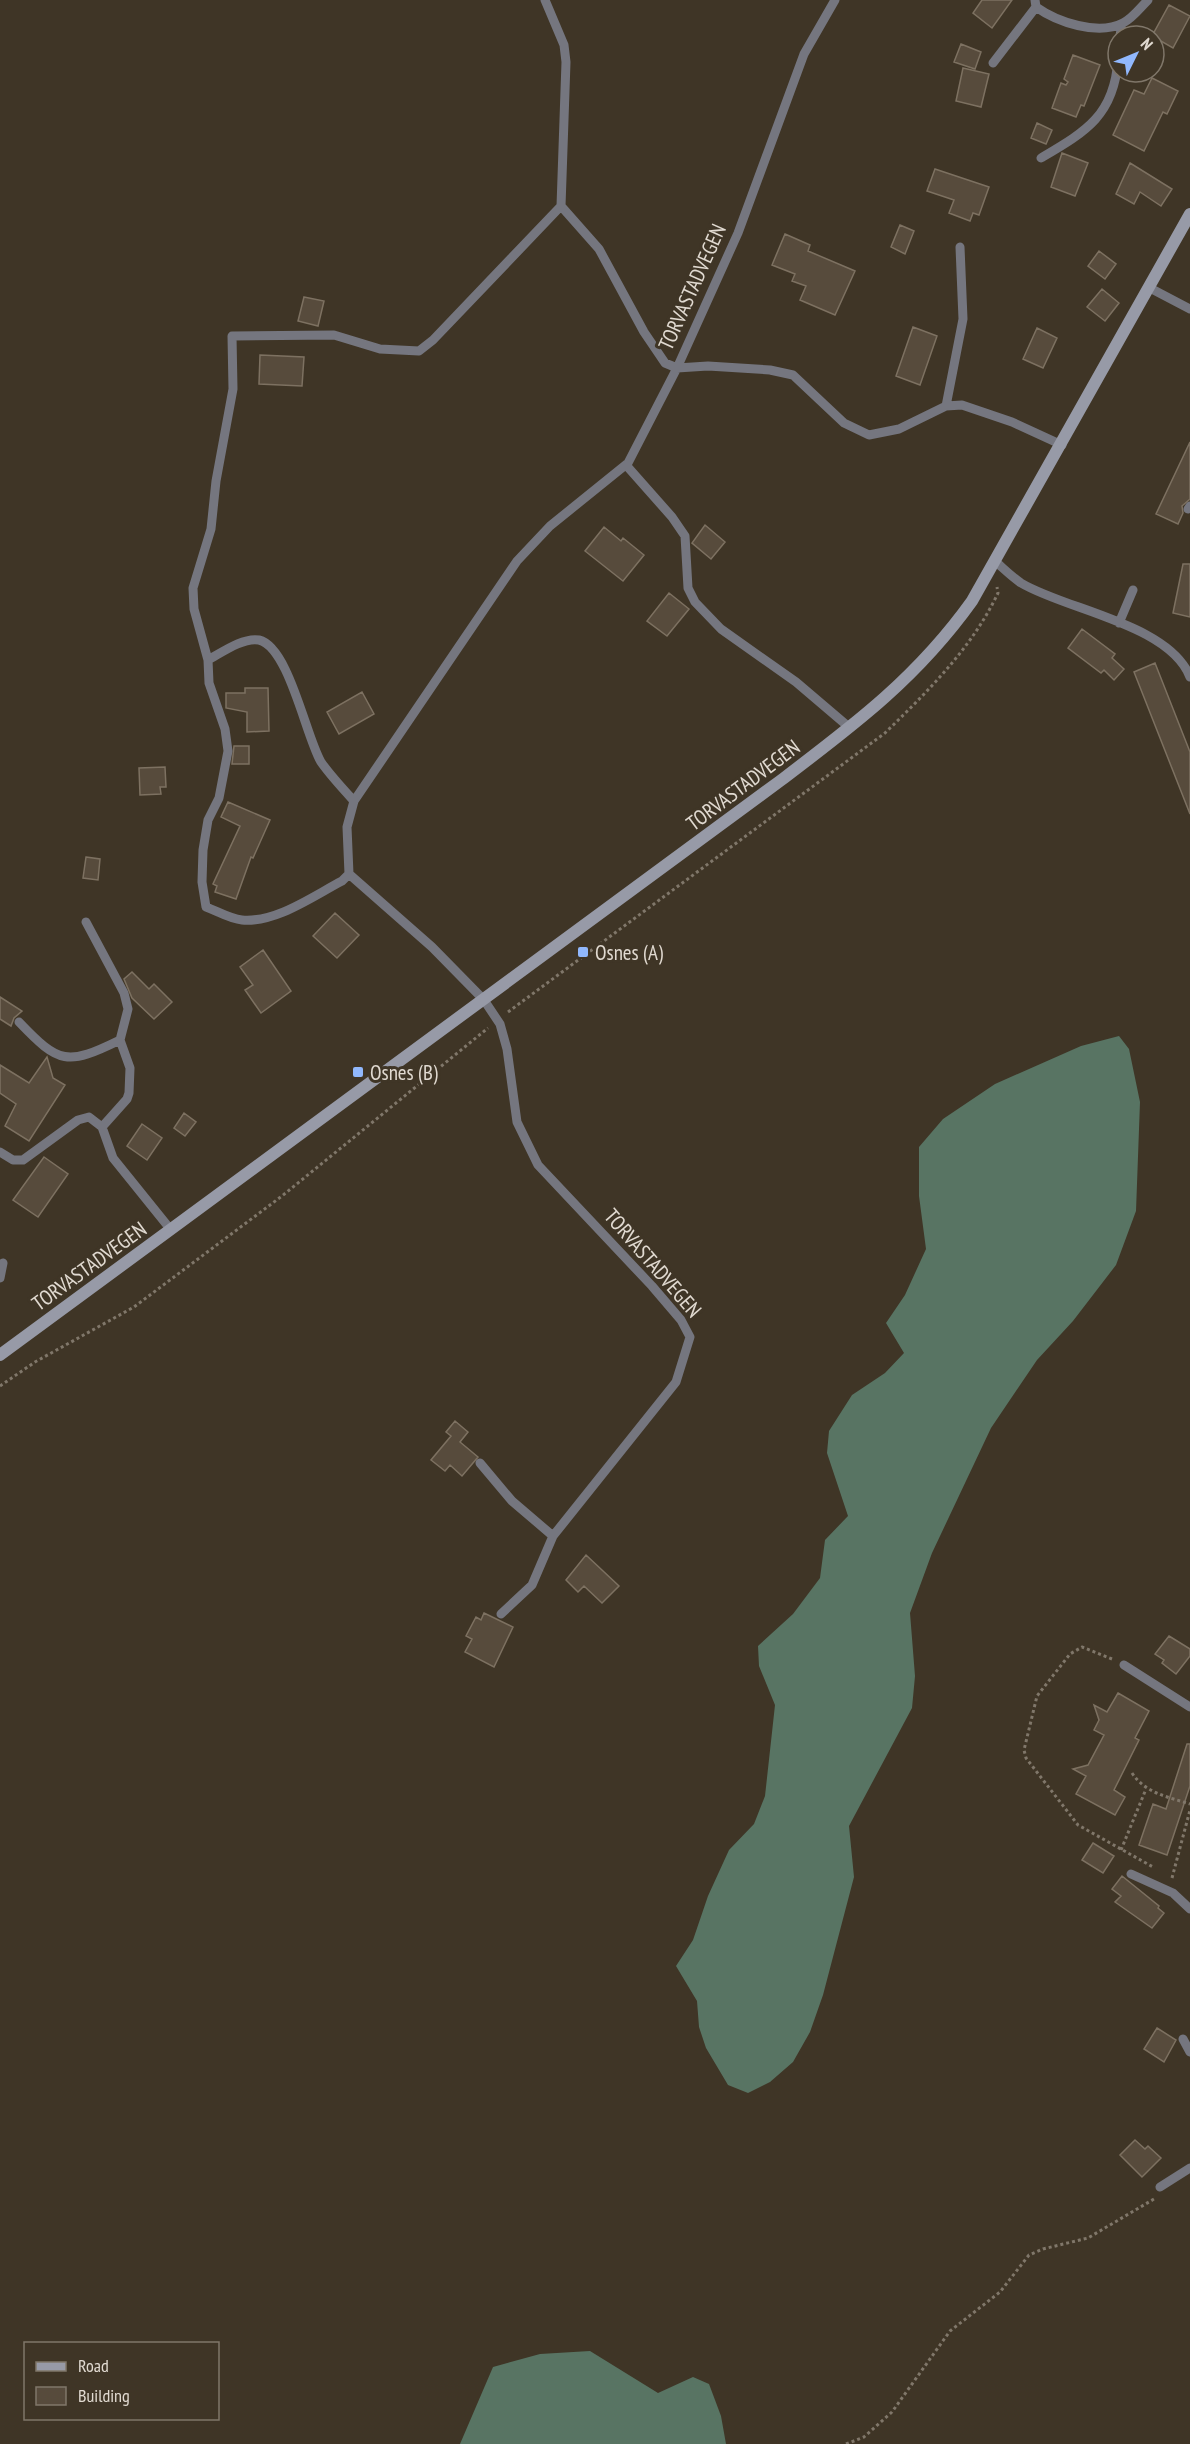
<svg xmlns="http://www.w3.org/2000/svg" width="1190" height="2444" font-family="'PT Sans Narrow',sans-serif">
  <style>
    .forest { fill: #587463 }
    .building { fill: #574b3c; stroke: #7d7161; stroke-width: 1.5 }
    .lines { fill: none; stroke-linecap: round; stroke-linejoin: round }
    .path { stroke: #80776a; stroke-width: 3; stroke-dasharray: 3 3; stroke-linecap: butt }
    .lane { stroke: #75767f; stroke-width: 9 }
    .secondary { stroke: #979aa7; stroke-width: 12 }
    .poi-dot { fill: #91b8fd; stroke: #3f3526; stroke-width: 2 }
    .labels { text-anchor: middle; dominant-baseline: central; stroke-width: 6; stroke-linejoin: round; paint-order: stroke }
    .street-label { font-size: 21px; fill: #e1dad1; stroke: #3f3526 }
    .poi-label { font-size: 21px; fill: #e1dad1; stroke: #3f3526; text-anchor: start }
  </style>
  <rect width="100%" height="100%" fill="#3f3526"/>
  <path class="forest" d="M 1119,1036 L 1129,1049 L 1140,1102 L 1136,1211 L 1116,1265 L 1073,1321 L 1037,1360 L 991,1428 L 932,1553 L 910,1613 L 915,1676 L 912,1708 L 849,1826 L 854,1877 L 823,1995 L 810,2032 L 793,2062 L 770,2082 L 748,2093 L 728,2085 L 706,2048 L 699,2027 L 697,2001 L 676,1966 L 693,1940 L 708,1896 L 729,1850 L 754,1824 L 765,1796 L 775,1705 L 759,1666 L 758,1646 L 793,1614 L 820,1578 L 825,1540 L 848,1516 L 827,1453 L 829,1431 L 852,1395 L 885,1373 L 904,1353 L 886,1323 L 905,1295 L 926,1249 L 919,1196 L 919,1147 L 943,1119 L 995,1084 L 1081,1046 Z
    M 590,2351 L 658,2393 L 693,2377 L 709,2384 L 721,2416 L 726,2444 L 460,2444 L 493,2367 L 540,2354 Z"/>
  <path class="building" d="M 982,0 L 1012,0 L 992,28 L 973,13 Z
    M 1169,5 L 1190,16 L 1173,48 L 1152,36 Z
    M 961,44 L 981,52 L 975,69 L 954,62 Z
    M 1073,55 L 1100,65 L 1084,106 L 1081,105 L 1076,117 L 1052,108 L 1061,83 L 1066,85 L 1068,82 L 1064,79 Z
    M 963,68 L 989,74 L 981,107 L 956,101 Z
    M 1152,78 L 1178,91 L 1167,114 L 1163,112 L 1144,151 L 1113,135 L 1134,90 L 1144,94 Z
    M 1037,123 L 1052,130 L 1046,144 L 1031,138 Z
    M 1062,153 L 1088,163 L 1075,196 L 1051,187 Z
    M 1130,163 L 1172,189 L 1161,206 L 1140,192 L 1134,204 L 1116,194 Z
    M 935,169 L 989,187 L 979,215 L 973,213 L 970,221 L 949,213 L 954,200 L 927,191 Z
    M 900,225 L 914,231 L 905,254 L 891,247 Z
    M 785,234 L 810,245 L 808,251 L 855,271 L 835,315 L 800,300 L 806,286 L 792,281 L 795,274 L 772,265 Z
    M 1099,251 L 1116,264 L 1105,279 L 1088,266 Z
    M 1102,289 L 1119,303 L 1105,321 L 1087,307 Z
    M 304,297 L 324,301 L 318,326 L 298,321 Z
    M 913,327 L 937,336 L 920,385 L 896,376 Z
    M 1037,328 L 1057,338 L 1043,368 L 1023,359 Z
    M 260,355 L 304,357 L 302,386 L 259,384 Z
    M 1190,442 L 1190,499 L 1182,506 L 1183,513 L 1178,524 L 1156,514 Z
    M 705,525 L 725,542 L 711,559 L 692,543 Z
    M 604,527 L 621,541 L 623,538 L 644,555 L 623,581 L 585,551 Z
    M 1183,564 L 1190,564 L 1190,617 L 1173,613 Z
    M 669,593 L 689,609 L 667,636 L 647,621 Z
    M 1082,629 L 1115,654 L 1112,658 L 1124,669 L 1114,680 L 1104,670 L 1101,673 L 1068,648 Z
    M 1155,663 L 1190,752 L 1190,814 L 1134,672 Z
    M 245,688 L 268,688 L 269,731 L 247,732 L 247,712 L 226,708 L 226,693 L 245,693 Z
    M 362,692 L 374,714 L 339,734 L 327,712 Z
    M 234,746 L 249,746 L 249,764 L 232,764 Z
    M 165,767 L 166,787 L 160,787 L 161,794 L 140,795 L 139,768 Z
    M 228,802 L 270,820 L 253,858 L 251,857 L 236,899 L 215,892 L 217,886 L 213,884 L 240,826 L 221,817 Z
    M 86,857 L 100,859 L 98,880 L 83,878 Z
    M 335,913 L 359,935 L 337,958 L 313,936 Z
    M 263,950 L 291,991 L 261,1013 L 245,990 L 253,985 L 240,967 Z
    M 132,972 L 149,989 L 154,984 L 172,1002 L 154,1019 L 132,998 L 124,979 Z
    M 0,997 L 22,1011 L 14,1018 L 11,1026 L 0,1019 Z
    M 47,1057 L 53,1078 L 65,1085 L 29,1141 L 5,1126 L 16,1104 L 0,1093 L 0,1065 L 29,1083 Z
    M 184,1113 L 196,1122 L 185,1136 L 174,1128 Z
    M 142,1124 L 162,1138 L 147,1160 L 127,1146 Z
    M 44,1157 L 68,1174 L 38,1217 L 13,1200 Z
    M 455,1421 L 468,1432 L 460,1442 L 478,1457 L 462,1476 L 450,1465 L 445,1471 L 431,1460 L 451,1436 L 446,1432 Z
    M 586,1555 L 619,1586 L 602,1603 L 584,1586 L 578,1592 L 566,1580 Z
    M 484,1613 L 513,1627 L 494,1667 L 465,1652 L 472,1639 L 466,1636 L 476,1617 L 481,1620 Z
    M 1169,1636 L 1190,1649 L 1190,1656 L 1176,1674 L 1162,1663 L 1164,1660 L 1155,1654 Z
    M 1118,1693 L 1149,1711 L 1135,1738 L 1139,1740 L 1114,1790 L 1125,1797 L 1115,1815 L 1076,1794 L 1086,1776 L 1073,1769 L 1088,1765 L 1104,1735 L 1094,1730 L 1099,1720 L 1094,1705 L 1107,1712 Z
    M 1187,1744 L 1190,1744 L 1190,1786 L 1167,1855 L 1139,1845 L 1153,1804 L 1166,1809 Z
    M 1093,1843 L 1114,1856 L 1103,1873 L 1082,1860 Z
    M 1122,1876 L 1159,1906 L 1158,1908 L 1164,1913 L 1152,1928 L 1115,1902 L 1121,1896 L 1112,1889 Z
    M 1157,2028 L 1176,2040 L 1164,2062 L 1144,2049 Z
    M 1135,2140 L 1145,2149 L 1148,2146 L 1161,2158 L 1142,2177 L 1120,2155 Z"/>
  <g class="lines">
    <path class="path" d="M 508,1012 L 885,733 C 928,691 972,648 998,593 L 997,587
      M 0,1386 L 35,1362 L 134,1307 L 282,1196 L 488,1028
      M 1112,1659 L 1082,1647 L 1070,1654 L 1037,1696 L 1024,1750 L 1026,1758 L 1078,1825 L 1153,1867
      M 1132,1773 C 1145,1793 1168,1797 1190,1804
      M 1121,1850 L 1146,1789
      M 1172,1878 L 1190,1810
      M 846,2444 L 864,2437 L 892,2412 L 950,2331 L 1000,2292 L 1029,2255 L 1043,2249 L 1088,2238 L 1154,2199"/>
    <path class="lane" d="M 545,0 L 564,45 L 566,62 L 561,206 L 599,249 L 644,332 L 665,363 L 677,368 L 708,366 L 770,370 L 793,375 L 844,423 L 869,435 L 899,429 L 946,406 L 962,405 L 1012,422 L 1062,445
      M 1035,0 L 1036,7 C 1057,22 1098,36 1123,23 C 1133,18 1140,8 1148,0
      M 1120,36 L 1122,24
      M 993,63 L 1036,7
      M 1041,158 C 1085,132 1114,116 1118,60
      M 1148,287 L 1190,309
      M 946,406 L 963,319 L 960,247
      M 626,465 L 672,517 L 685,536 L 688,588 L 695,602 L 721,629 L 796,682 L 850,728
      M 1188,509 L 1190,506
      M 996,562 C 1004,569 1012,577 1021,583 C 1066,610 1169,624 1190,677
      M 1119,623 L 1133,590
      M 208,660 C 221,653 243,637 259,640 C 289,647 306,737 321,762 C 330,775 343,789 354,801
      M 349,874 L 342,881 C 313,896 276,923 242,920 C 230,919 217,911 206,907 L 202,882 L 203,850 L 208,820 L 219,798 L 228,751 L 225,729 L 209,683 L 208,660 L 194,609 L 193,588 L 211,529 L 216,481 L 233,389 L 232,336 L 334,335 L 380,349 L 419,351 L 433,340 L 561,206
      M 86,922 L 124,993 L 128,1009 L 120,1040 L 130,1068 L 129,1093 L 127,1099 L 102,1127
      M 19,1022 C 59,1064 67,1066 120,1040
      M 102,1127 L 113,1158 L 171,1230
      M 0,1152 L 13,1160 L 23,1160 L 78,1120 L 89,1117 L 102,1127
      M 0,1278 L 3,1263
      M 480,1463 L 512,1501 L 553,1536
      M 501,1614 L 532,1585 L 553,1536 L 676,1382 L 690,1337 L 681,1320 L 652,1286 L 538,1165 L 517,1122 L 507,1049 L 500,1024 L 484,1000 L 432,947 L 349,874 L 347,827 L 354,801 L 517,561 L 550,526 L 628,463 L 677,368 L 738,233 L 804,54 L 835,0
      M 1124,1665 L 1190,1707
      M 1131,1874 L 1173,1893 L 1190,1909
      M 1183,2039 L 1190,2052
      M 1160,2187 L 1190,2168"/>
    <path class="secondary" d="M 0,1355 L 780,781 C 854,725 917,678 972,601 L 1190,214"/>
  </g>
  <g class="poi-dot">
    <rect x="577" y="946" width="12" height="12" rx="3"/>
    <rect x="352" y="1066" width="12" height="12" rx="3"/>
  </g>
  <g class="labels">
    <g class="street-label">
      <text transform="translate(692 287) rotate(-66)">TORVASTADVEGEN</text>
      <text transform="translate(743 785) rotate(-37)">TORVASTADVEGEN</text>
      <text transform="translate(653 1263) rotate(49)">TORVASTADVEGEN</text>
      <text transform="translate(89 1266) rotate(-36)">TORVASTADVEGEN</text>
    </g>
    <g class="poi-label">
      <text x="595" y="952">Osnes (A)</text>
      <text x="370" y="1072">Osnes (B)</text>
    </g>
  </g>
  <rect x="24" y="2342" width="195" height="78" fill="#3f3526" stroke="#80776a" stroke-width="1.5"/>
  <rect x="36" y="2362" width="30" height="9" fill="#979aa7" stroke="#80776a" stroke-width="1.5"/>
  <text x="78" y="2372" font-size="18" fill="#e1dad1">Road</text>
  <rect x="36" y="2387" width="30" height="18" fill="#574b3c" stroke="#80776a" stroke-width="1.5"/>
  <text x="78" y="2402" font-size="18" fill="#e1dad1">Building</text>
  <g transform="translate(1136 54) rotate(47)"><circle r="28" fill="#3f3526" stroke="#80776a" stroke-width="1.5"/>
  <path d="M0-4.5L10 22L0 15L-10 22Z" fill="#91b8fd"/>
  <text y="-9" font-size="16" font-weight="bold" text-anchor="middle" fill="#e1dad1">N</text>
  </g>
</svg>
